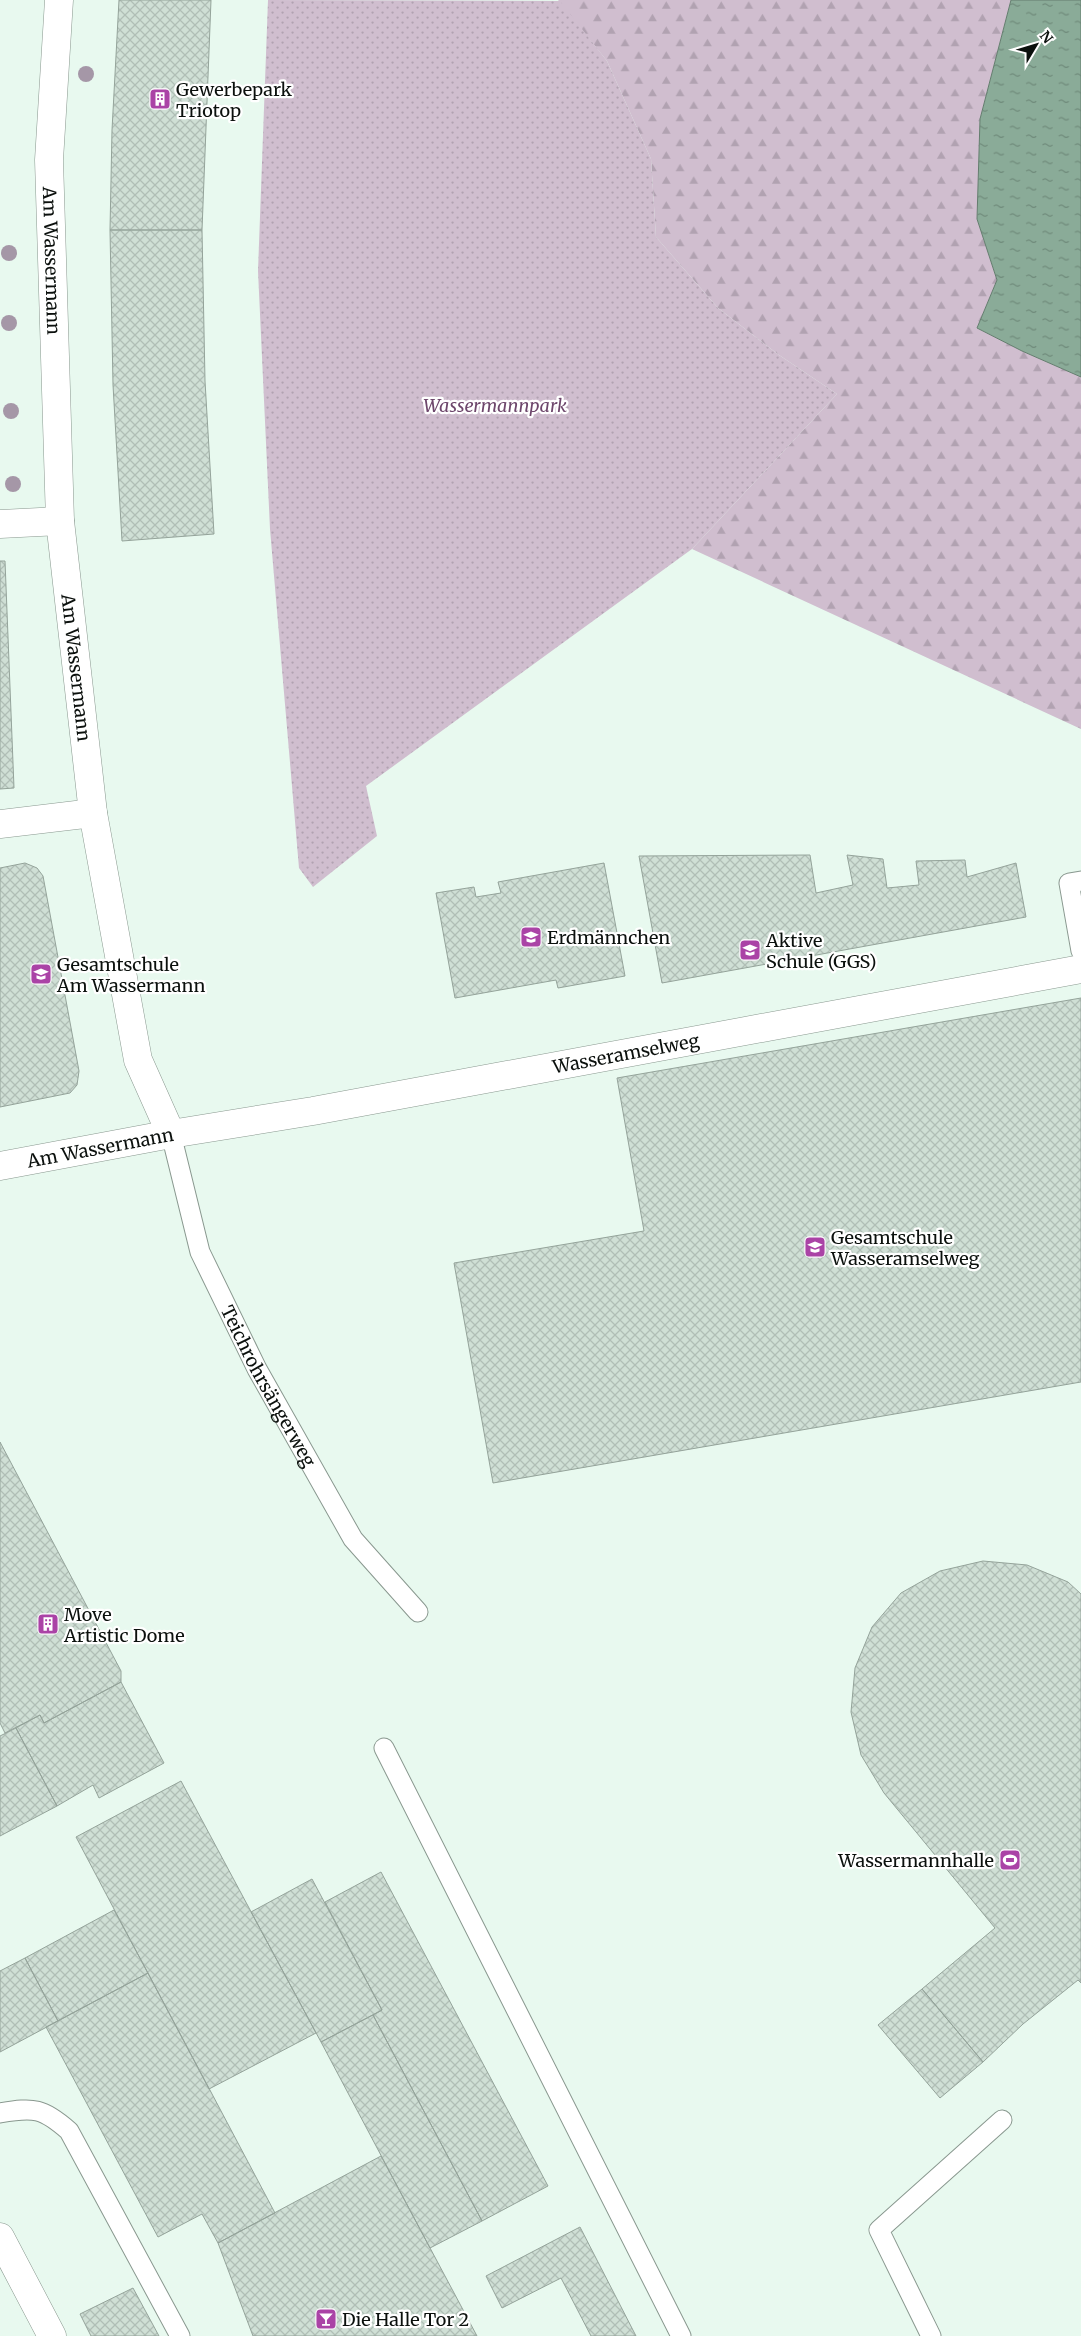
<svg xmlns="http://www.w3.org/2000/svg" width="1081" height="2336" font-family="Merriweather,serif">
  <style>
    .forest { fill: url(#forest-firs) }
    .park { fill: url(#park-dots) }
    .water { fill: url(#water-ripples); stroke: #647c6e }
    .building { fill: url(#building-cross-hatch); stroke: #94a39a }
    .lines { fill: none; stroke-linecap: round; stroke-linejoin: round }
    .service-casing { stroke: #89988f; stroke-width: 21 }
    .minor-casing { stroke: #89988f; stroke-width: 29 }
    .service { stroke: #fff; stroke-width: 19 }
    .minor { stroke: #fff; stroke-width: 28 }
    .tree { fill: #a597a7 }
    .labels { text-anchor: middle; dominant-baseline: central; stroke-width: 4.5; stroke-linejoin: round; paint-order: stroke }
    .poi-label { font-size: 18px; fill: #0b100d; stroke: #fff; text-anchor: start }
    .street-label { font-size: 18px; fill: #0b100d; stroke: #fff }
    .park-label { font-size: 18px; font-style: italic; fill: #6e476c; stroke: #fff }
  </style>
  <defs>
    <pattern id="forest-firs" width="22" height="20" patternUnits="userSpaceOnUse" patternTransform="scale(1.25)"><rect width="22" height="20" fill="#d0becf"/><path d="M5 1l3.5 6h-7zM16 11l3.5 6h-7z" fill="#b1a2b1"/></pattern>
    <pattern id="park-dots" width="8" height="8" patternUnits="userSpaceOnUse" patternTransform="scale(1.25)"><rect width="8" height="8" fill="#d0becf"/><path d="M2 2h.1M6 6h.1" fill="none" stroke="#b1a2b1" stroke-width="1.8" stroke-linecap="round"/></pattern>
    <pattern id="water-ripples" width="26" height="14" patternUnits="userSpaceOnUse" patternTransform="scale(1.25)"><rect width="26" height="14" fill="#8aab98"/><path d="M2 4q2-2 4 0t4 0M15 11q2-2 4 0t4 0" fill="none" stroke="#6f8a7a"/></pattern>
    <pattern id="building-cross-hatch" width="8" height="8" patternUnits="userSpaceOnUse" patternTransform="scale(1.25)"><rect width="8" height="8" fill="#cfdfd5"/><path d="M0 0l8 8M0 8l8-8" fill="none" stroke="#b0beb6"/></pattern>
  </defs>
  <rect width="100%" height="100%" fill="#e8f9ef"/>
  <path class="forest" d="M 558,0 L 1011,0 L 980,119 L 977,219 L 997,280 L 977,328 L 1022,351 L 1081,377 L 1081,729 L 692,549 L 837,394 L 779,355 L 718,308 L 656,237 L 651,159 L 607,61 Z"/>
  <path class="park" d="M 268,0 L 560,1 L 607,61 L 651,159 L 656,237 L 718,308 L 779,355 L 837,394 L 692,549 L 366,786 L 377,836 L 313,887 L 299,868 L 270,529 L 258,271 Z"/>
  <path class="water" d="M 1011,0 L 1081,0 L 1081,377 L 1022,351 L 977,328 L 997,280 L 977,219 L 980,119 Z"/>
  <path class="building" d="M 119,0 L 211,0 L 202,230 L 110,230 L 112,130 Z
    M 110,230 L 202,230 L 205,381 L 214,534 L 122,541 L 113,385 Z
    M 0,561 L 5,561 L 14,788 L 0,789 Z
    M 810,855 L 816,893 L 853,885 L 847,855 L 883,859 L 887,888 L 919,885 L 916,861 L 965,860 L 967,877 L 1016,863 L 1026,917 L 662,983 L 639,856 Z
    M 25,863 L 37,868 L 43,876 L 79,1071 L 77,1085 L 70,1093 L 0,1107 L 0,868 Z
    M 604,863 L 625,976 L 558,988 L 556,980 L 455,998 L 436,893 L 474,887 L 476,897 L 501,893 L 498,882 Z
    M 1081,998 L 1081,1382 L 493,1483 L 454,1263 L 644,1231 L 617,1078 Z
    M 0,1442 L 121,1671 L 121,1682 L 44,1723 L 40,1715 L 5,1733 L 0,1723 Z
    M 983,1561 L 1027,1565 L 1068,1582 L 1081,1594 L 1081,1983 L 1078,1980 L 1023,2024 L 983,2062 L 922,1989 L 995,1928 L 884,1793 L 861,1755 L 851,1712 L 855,1668 L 872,1627 L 901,1593 L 940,1571 Z
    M 121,1682 L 164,1763 L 99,1798 L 93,1785 L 57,1806 L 16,1728 L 40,1715 L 44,1723 Z
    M 16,1728 L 57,1806 L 0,1836 L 0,1736 Z
    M 181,1781 L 316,2033 L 209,2089 L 76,1837 Z
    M 381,1872 L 548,2186 L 482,2221 L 373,2015 L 382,2010 L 325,1902 Z
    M 312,1879 L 382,2010 L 321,2042 L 251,1912 Z
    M 114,1910 L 148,1973 L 58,2021 L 25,1958 Z
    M 25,1958 L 58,2021 L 0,2052 L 0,1971 Z
    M 148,1973 L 275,2213 L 218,2243 L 202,2214 L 158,2237 L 46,2027 Z
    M 922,1989 L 983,2062 L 940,2098 L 878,2025 Z
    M 373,2015 L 482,2221 L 430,2248 L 321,2042 Z
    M 381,2156 L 477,2336 L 253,2336 L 218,2243 Z
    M 580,2227 L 636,2336 L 591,2336 L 561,2278 L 502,2308 L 486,2276 Z
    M 133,2288 L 159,2336 L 91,2336 L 80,2314 Z"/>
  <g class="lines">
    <g class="service-casing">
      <g id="service">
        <path d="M 1081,881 L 1069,883 L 1081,951"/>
        <path id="s1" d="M 171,1134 L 200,1252 L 257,1369 L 353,1539 L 418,1612"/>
        <path d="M 384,1748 L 681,2336"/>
        <path d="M 0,2113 C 34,2107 43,2108 69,2131 L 180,2336"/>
        <path d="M 931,2336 L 879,2230 L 1002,2120"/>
      </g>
    </g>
    <g class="minor-casing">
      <g id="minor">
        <path id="s2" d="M 59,0 L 49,160 L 60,521 L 93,813 L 138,1060 L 171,1134"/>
        <path d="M 0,524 L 60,521"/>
        <path d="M 0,824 L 93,813"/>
        <path id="s3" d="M 0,1166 L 171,1134 L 313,1111 L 1081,969"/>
        <path d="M 0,2237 L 52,2336"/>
      </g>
    </g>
    <use href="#service" class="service"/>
    <use href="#minor" class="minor"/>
  </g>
  <g class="tree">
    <circle cx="86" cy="74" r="8"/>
    <circle cx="9" cy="253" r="8"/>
    <circle cx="9" cy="323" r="8"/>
    <circle cx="11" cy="411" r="8"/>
    <circle cx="13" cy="484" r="8"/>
  </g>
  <defs>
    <g id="building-square" transform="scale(1.125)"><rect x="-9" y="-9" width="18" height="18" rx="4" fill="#aa43a6" stroke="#fff"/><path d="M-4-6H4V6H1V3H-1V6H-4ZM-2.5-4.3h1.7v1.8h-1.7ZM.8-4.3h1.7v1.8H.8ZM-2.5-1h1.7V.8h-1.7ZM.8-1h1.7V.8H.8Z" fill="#fff"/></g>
    <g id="school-square" transform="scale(1.125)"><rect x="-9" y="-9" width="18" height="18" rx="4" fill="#aa43a6" stroke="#fff"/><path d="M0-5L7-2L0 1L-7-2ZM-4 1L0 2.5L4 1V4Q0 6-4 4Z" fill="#fff"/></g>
    <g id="stadium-square" transform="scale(1.125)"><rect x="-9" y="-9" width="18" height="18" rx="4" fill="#aa43a6" stroke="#fff"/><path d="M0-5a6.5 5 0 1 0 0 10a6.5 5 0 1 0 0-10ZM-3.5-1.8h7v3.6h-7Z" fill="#fff"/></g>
    <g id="bar-square" transform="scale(1.125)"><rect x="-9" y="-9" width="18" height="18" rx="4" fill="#aa43a6" stroke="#fff"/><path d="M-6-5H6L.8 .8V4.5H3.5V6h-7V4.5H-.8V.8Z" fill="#fff"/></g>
  </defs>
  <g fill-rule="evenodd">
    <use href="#building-square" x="160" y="99"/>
    <use href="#school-square" x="531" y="937"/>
    <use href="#school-square" x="750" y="950"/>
    <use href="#school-square" x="41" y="974"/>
    <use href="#school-square" x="815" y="1247"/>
    <use href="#building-square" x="48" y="1624"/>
    <use href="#stadium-square" x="1010" y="1860"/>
    <use href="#bar-square" x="326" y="2319"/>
  </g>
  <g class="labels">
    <g class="poi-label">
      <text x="176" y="89">Gewerbepark<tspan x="176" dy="21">Triotop</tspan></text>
      <text x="547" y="937">Erdmännchen</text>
      <text x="766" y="940">Aktive<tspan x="766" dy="21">Schule (GGS)</tspan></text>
      <text x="57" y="964">Gesamtschule<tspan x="57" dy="21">Am Wassermann</tspan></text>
      <text x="831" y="1237">Gesamtschule<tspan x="831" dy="21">Wasseramselweg</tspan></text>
      <text x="64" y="1614">Move<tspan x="64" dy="21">Artistic Dome</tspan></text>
      <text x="994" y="1860" text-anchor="end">Wassermannhalle</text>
      <text x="342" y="2319">Die Halle Tor 2</text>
    </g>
    <g class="street-label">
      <text stroke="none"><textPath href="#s2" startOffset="261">Am Wassermann</textPath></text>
      <text stroke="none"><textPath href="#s2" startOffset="669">Am Wassermann</textPath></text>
      <text stroke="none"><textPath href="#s3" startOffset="636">Wasseramselweg</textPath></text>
      <text stroke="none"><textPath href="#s3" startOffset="102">Am Wassermann</textPath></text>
      <text stroke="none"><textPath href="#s1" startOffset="272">Teichrohrsängerweg</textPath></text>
    </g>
    <g class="park-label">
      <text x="495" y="405">Wassermannpark</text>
    </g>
  </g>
  <g transform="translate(1036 45) rotate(52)" stroke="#ffffff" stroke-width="4" paint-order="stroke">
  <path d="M0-4L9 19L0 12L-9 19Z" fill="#0b100d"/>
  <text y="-8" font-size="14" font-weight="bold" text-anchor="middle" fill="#0b100d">N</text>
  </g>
</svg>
